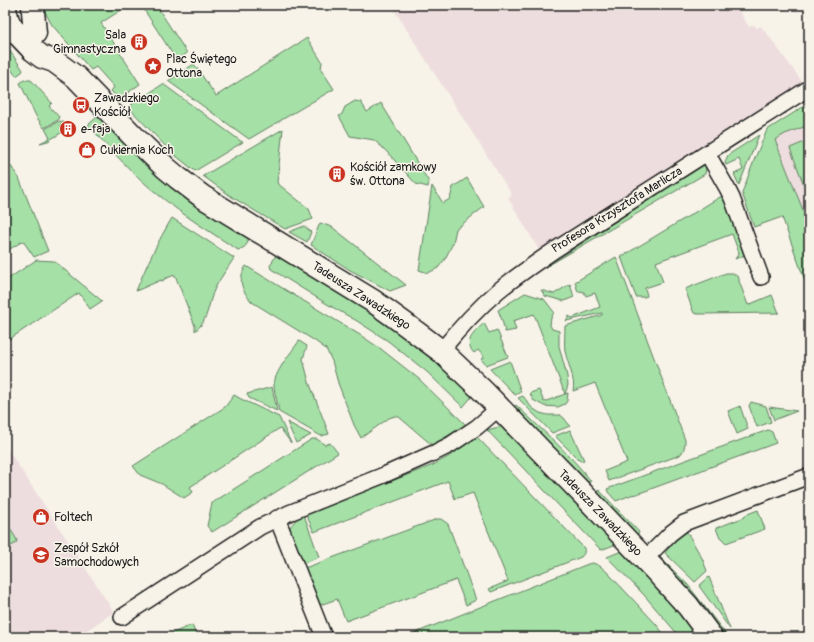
<svg xmlns="http://www.w3.org/2000/svg" width="814" height="642" font-family="Pangolin,sans-serif">
  <style>
    .built { fill: #eeddde }
    .green { fill: #a5e0a6; stroke: #607e61 }
    .lines { fill: none; stroke-linecap: round; stroke-linejoin: round }
    .street-casing { stroke: #1c1c1c; stroke-width: 18 }
    .secondary-casing { stroke: #1c1c1c; stroke-width: 25 }
    .street { stroke: #f7f3e8; stroke-width: 15 }
    .secondary { stroke: #f7f3e8; stroke-width: 22 }
    .labels { text-anchor: middle; dominant-baseline: central; stroke-width: 3; stroke-linejoin: round; paint-order: stroke }
    .poi-label { font-size: 12px; fill: #1c1c1c; stroke: #f7f3e8; text-anchor: start }
    .street-label { font-size: 12px; fill: #1c1c1c; stroke: #f7f3e8 }
  </style>
  <rect width="100%" height="100%" fill="#f7f3e8"/>
  <filter id="ink" filterUnits="userSpaceOnUse"><feTurbulence type="fractalNoise" baseFrequency=".025" numOctaves="2"/><feDisplacementMap in="SourceGraphic" scale="8" xChannelSelector="R" yChannelSelector="G"/><feConvolveMatrix kernelMatrix="1 2 1 2 8 2 1 2 1" color-interpolation-filters="sRGB"/></filter>
  <g filter="url(#ink)">
    <path class="built" d="M 391,5 L 735,5 L 749,27 L 754,25 L 757,28 L 761,26 L 764,31 L 765,31 L 804,84 L 539,250 L 508,198 L 512,195 Z
      M 809,119 L 809,225 L 775,140 Z
      M 5,445 L 114,612 L 77,637 L 5,637 Z"/>
    <path class="green" d="M 46,5 L 129,5 L 101,23 L 140,84 L 119,99 L 111,91 L 114,87 L 96,67 L 91,70 L 52,25 L 45,12 Z
      M 141,5 L 156,5 L 187,53 L 177,61 Z
      M 307,38 L 322,62 L 321,69 L 334,89 L 249,139 L 168,81 L 194,64 L 216,96 Z
      M 5,44 L 23,70 L 22,72 L 16,76 L 5,61 Z
      M 24,80 L 31,80 L 52,103 L 49,106 L 60,118 L 58,120 L 44,128 L 36,116 L 20,83 Z
      M 163,84 L 242,142 L 243,142 L 195,171 L 171,152 L 131,110 L 131,105 Z
      M 355,101 L 361,102 L 367,112 L 381,103 L 429,182 L 428,187 L 416,184 L 386,151 L 374,140 L 350,136 L 339,116 L 342,114 L 345,107 Z
      M 809,103 L 809,125 L 785,134 L 775,140 L 809,225 L 809,292 L 782,217 L 754,227 L 742,193 L 755,158 L 767,130 Z
      M 97,117 L 111,127 L 248,237 C 249,244 245,248 238,250 C 212,233 184,216 160,196 C 133,175 111,150 88,125 Z
      M 59,121 L 64,122 L 60,125 L 64,131 L 48,141 L 40,143 L 50,138 L 45,129 Z
      M 283,129 L 277,183 L 309,209 L 313,219 L 285,229 L 232,197 L 203,176 Z
      M 759,135 L 739,185 L 734,174 L 743,170 L 739,159 L 726,165 L 725,162 L 728,155 Z
      M 809,140 L 809,196 L 808,196 L 790,148 Z
      M 6,159 L 19,178 L 48,251 L 34,257 L 23,241 L 5,252 Z
      M 707,162 L 705,174 L 544,268 Z
      M 467,178 L 484,207 L 456,229 L 453,243 L 445,259 L 438,268 L 428,273 L 419,270 L 432,186 L 443,203 L 450,199 L 453,187 Z
      M 720,197 L 727,199 L 750,253 L 735,259 L 739,253 L 732,234 L 656,262 L 663,282 L 645,288 L 647,296 L 644,297 L 636,297 L 621,257 Z
      M 172,218 L 234,258 C 228,268 220,278 215,288 C 208,302 209,321 195,331 L 195,326 L 175,275 L 164,279 L 164,280 L 161,281 L 161,280 L 136,291 C 146,266 158,241 172,218 Z
      M 320,223 L 332,227 L 406,285 L 390,291 L 350,270 L 311,245 Z
      M 304,226 L 311,232 L 307,242 L 289,232 Z
      M 277,253 L 383,316 L 475,393 L 463,407 L 427,372 L 388,341 L 357,321 L 327,304 L 271,269 L 270,266 Z
      M 616,257 L 685,440 C 685,446 684,451 680,455 L 609,481 L 605,471 L 627,462 L 595,383 L 573,391 C 576,380 567,362 565,351 C 564,343 565,334 565,326 L 602,315 L 602,313 L 566,321 L 569,316 L 572,318 L 600,307 L 595,293 L 586,296 L 584,292 L 580,291 L 578,292 L 575,282 Z
      M 36,260 L 54,261 L 102,301 L 90,309 L 79,293 L 5,342 L 5,281 Z
      M 246,266 L 360,335 L 381,349 L 419,379 L 466,425 L 432,445 L 399,417 L 395,416 L 389,418 L 361,438 L 354,425 L 338,383 L 332,361 L 326,349 L 315,341 L 252,302 C 242,291 237,280 246,266 Z
      M 726,273 L 733,273 L 739,278 L 739,281 L 748,305 L 772,295 L 779,313 L 698,314 L 694,313 L 693,311 L 685,289 Z
      M 570,284 L 574,297 L 564,301 L 545,296 L 541,290 L 554,294 Z
      M 525,293 L 544,299 L 554,312 L 551,318 L 550,325 L 552,329 L 559,331 L 559,346 L 567,376 L 568,385 L 565,394 L 568,393 L 567,401 L 565,404 L 558,407 L 544,406 L 533,400 L 530,393 L 539,390 L 544,402 L 565,394 L 534,314 L 513,321 L 516,330 L 505,332 L 502,320 L 498,310 Z
      M 484,323 L 489,333 L 497,330 L 508,357 L 486,365 L 481,359 L 484,357 L 478,350 L 474,353 C 462,341 476,331 484,323 Z
      M 299,341 L 307,346 L 303,359 L 309,382 L 329,434 L 321,436 L 279,412 C 278,404 275,396 274,387 C 273,373 291,353 299,341 Z
      M 510,361 L 521,392 L 515,395 L 490,369 Z
      M 272,387 L 277,411 L 249,398 L 247,394 Z
      M 234,395 L 241,399 L 279,417 L 291,443 L 280,428 L 190,487 L 193,492 L 184,498 L 162,484 L 140,475 L 133,466 L 225,407 Z
      M 523,396 L 532,408 L 540,413 L 548,415 L 560,415 L 564,418 L 570,426 L 552,433 L 518,398 Z
      M 751,402 L 766,406 L 771,422 L 757,427 L 749,406 Z
      M 516,405 C 542,430 569,453 591,481 L 582,484 L 510,410 Z
      M 740,406 L 748,429 L 737,434 L 728,411 Z
      M 769,407 L 797,411 L 774,420 Z
      M 287,422 L 311,435 L 296,443 Z
      M 503,426 L 619,543 L 601,550 L 487,430 Z
      M 570,430 L 584,460 L 580,461 L 555,436 Z
      M 768,430 L 772,432 L 776,443 L 637,494 L 631,495 L 616,501 L 608,492 L 607,489 Z
      M 477,437 L 584,548 C 585,552 584,554 581,557 L 491,592 L 489,589 L 508,581 L 473,493 L 455,499 L 448,481 L 314,532 L 306,514 L 433,465 L 448,457 Z
      M 312,439 L 317,439 L 325,445 L 330,443 L 338,453 L 212,532 L 207,526 L 212,503 Z
      M 599,490 L 639,532 L 638,534 L 632,537 L 591,494 Z
      M 758,510 L 765,529 L 726,543 L 719,536 L 716,528 L 745,517 L 745,515 Z
      M 304,515 L 319,557 L 299,565 L 288,531 C 292,523 296,519 304,515 Z
      M 437,519 L 441,519 L 448,524 L 476,600 L 466,605 L 456,580 L 346,621 L 337,599 L 317,606 L 302,569 Z
      M 5,520 L 17,540 L 16,543 L 5,550 Z
      M 687,532 L 702,558 L 707,571 L 695,582 L 665,553 C 672,544 678,537 687,532 Z
      M 624,550 L 703,637 L 680,637 L 644,595 L 607,557 Z
      M 660,557 L 688,585 L 728,637 L 719,637 L 659,561 Z
      M 593,563 L 600,566 L 607,572 L 656,624 L 666,637 L 592,637 L 590,632 L 577,637 L 405,637 L 588,564 Z
      M 709,577 L 730,629 L 699,586 Z
      M 192,625 L 196,635 L 191,637 L 163,637 Z"/>
    <g class="lines">
      <g class="street-casing">
        <path id="street" d="M 707,153 L 727,188 L 732,198 L 761,277
          M 441,351 C 458,330 477,309 498,291 C 515,277 534,264 553,251 L 809,88
          M 277,518 L 324,637
          M 645,559 L 671,533 L 684,523 L 809,476
          M 122,617 L 260,527 L 289,513 L 384,475 L 436,452 L 450,445 L 477,427 L 499,408"/>
      </g>
      <g class="secondary-casing">
        <path id="secondary" d="M 34,5 L 33,11 L 35,33
          M 5,9 L 8,21 L 12,28 L 33,50 L 42,57 L 54,61 L 76,77 L 136,139 L 166,168 L 178,178 L 203,197 L 373,301 L 405,324 L 441,351 L 483,391 L 581,492 L 655,570 L 688,606 L 711,637"/>
      </g>
      <use href="#street" class="street"/>
      <use href="#secondary" class="secondary"/>
    </g>
  </g>
  <defs>
    <g id="building-disc" transform="scale(0.9)"><circle r="9.5" fill="#c8321e" stroke="#f7f3e8"/><path d="M-4-6H4V6H1V3H-1V6H-4ZM-2.5-4.3h1.7v1.8h-1.7ZM.8-4.3h1.7v1.8H.8ZM-2.5-1h1.7V.8h-1.7ZM.8-1h1.7V.8H.8Z" fill="#fff"/></g>
    <g id="sight-disc" transform="scale(0.9)"><circle r="9.5" fill="#c8321e" stroke="#f7f3e8"/><path d="M0-6L1.8-2.2L6-1.7L2.9 1.2L3.7 5.4L0 3.3L-3.7 5.4L-2.9 1.2L-6-1.7L-1.8-2.2Z" fill="#fff"/></g>
    <g id="bus-disc" transform="scale(0.9)"><circle r="9.5" fill="#c8321e" stroke="#f7f3e8"/><path d="M-5-6H5V4H4V6H2V4H-2V6H-4V4H-5ZM-3.5-4V0h7V-4ZM-3.5 1.2v1.5H-2V1.2ZM2 1.2v1.5H3.5V1.2Z" fill="#fff"/></g>
    <g id="shop-disc" transform="scale(0.9)"><circle r="9.5" fill="#c8321e" stroke="#f7f3e8"/><path d="M-5-2.5h2.3a2.7 3.5 0 0 1 5.4 0H5L5.5 6h-11ZM-1.5-2.5h3a1.5 2.3 0 0 0-3 0Z" fill="#fff"/></g>
    <g id="school-disc" transform="scale(0.9)"><circle r="9.5" fill="#c8321e" stroke="#f7f3e8"/><path d="M0-5L7-2L0 1L-7-2ZM-4 1L0 2.5L4 1V4Q0 6-4 4Z" fill="#fff"/></g>
  </defs>
  <g fill-rule="evenodd">
    <use href="#building-disc" x="139" y="42"/>
    <use href="#sight-disc" x="153" y="66"/>
    <use href="#bus-disc" x="81" y="105"/>
    <use href="#building-disc" x="68" y="129"/>
    <use href="#shop-disc" x="87" y="150"/>
    <use href="#building-disc" x="337" y="174"/>
    <use href="#shop-disc" x="41" y="517"/>
    <use href="#school-disc" x="41" y="555"/>
  </g>
  <g class="labels">
    <g class="poi-label">
      <text x="126" y="35" text-anchor="end">Sala<tspan x="126" dy="14">Gimnastyczna</tspan></text>
      <text x="166" y="59">Plac Świętego<tspan x="166" dy="14">Ottona</tspan></text>
      <text x="94" y="98">Zawadzkiego<tspan x="94" dy="14">Kościół</tspan></text>
      <text x="81" y="129">e-faja</text>
      <text x="100" y="150">Cukiernia Koch</text>
      <text x="350" y="167">Kościół zamkowy<tspan x="350" dy="14">św. Ottona</tspan></text>
      <text x="54" y="517">Foltech</text>
      <text x="54" y="548">Zespół Szkół<tspan x="54" dy="14">Samochodowych</tspan></text>
    </g>
    <g class="street-label">
      <text transform="translate(617 210) rotate(-32)">Profesora Krzysztofa Marlicza</text>
      <text transform="translate(361 296) rotate(33)">Tadeusza Zawadzkiego</text>
      <text transform="translate(600 513) rotate(46)">Tadeusza Zawadzkiego</text>
    </g>
  </g>
  <rect width="814" height="642" fill="none" stroke="#f7f3e8" stroke-width="20"/>
  <rect x="10" y="10" width="794" height="622" fill="none" stroke="#1c1c1c" stroke-width="1.5" filter="url(#ink)"/>
</svg>
